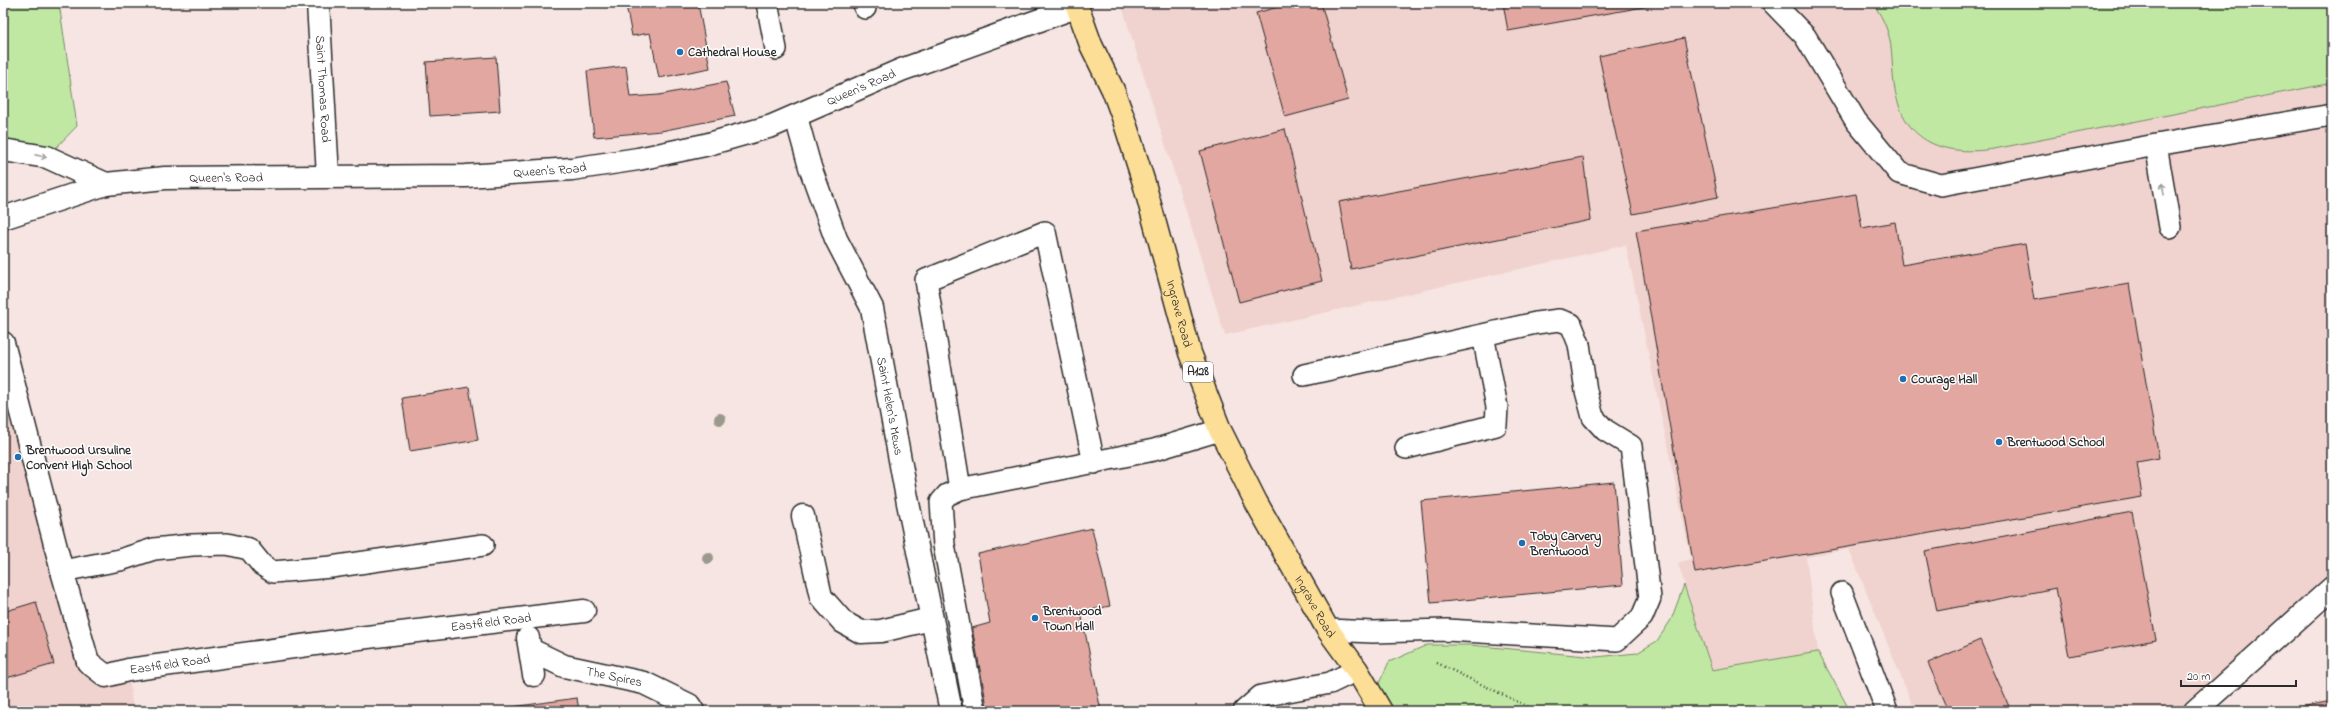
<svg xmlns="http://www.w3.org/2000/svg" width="2335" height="714" font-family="'Indie Flower',sans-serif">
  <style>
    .built { fill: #f0d2ce }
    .green { fill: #c0e8a3; stroke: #768a67 }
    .building { fill: #e2a7a0; stroke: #2b2b2b }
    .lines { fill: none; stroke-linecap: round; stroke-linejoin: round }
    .lane-casing { stroke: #2b2b2b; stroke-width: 24 }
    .street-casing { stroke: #2b2b2b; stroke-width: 25 }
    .secondary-casing { stroke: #2b2b2b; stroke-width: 25 }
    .primary-casing { stroke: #2b2b2b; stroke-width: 25 }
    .path { stroke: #2b2b2b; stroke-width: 2.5; stroke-dasharray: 1 3; stroke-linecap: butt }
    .lane { stroke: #fff; stroke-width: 21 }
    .street { stroke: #fff; stroke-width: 22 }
    .secondary { stroke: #fff; stroke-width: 22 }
    .primary { stroke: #fdde96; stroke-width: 22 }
    .tree { fill: #9b998e }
    .oneway { stroke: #a0a0a0 }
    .poi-dot { fill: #1f6fb2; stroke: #fff; stroke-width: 1.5 }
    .labels { text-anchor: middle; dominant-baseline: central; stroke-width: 3; stroke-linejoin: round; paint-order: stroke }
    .shield { fill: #fff; stroke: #6b6b6b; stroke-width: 1 }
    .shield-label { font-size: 12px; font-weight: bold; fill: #2b2b2b }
    .poi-label { font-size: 13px; font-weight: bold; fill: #2b2b2b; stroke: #fff; text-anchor: start }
    .street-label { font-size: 13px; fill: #2b2b2b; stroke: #fff }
  </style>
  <rect width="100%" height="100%" fill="#f6e5e2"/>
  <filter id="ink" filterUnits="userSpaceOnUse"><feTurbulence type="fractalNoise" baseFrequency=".025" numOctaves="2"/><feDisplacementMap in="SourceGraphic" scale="8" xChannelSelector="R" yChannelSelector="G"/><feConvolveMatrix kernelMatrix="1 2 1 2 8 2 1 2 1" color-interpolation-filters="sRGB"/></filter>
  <g filter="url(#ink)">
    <path class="built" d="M 1121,3 L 2332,3 L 2332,576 L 2179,711 L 1915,711 L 1849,549 L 1806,557 L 1818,652 L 1712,670 L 1678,563 L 1691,559 L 1626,245 L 1225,335 Z
      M 3,343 L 88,662 L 128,670 L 133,711 L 3,711 Z"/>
    <path class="green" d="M 3,3 L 59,3 L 77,126 L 47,157 L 3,150 Z
      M 1873,3 L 2332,3 L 2332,83 L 1994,149 C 1945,156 1905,144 1895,90 C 1891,71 1894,48 1887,30 C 1884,20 1878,11 1873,3 Z
      M 1684,585 L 1712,670 L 1818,652 L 1850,711 L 1381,711 L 1373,696 L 1389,662 L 1427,645 L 1470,645 L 1596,657 L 1637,653 L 1657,641 L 1671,620 Z"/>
    <path class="building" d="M 637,3 L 698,3 L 710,68 L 659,78 L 650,33 L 632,36 L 626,5 Z
      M 1293,3 L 1321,3 L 1348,100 L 1285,117 L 1256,13 Z
      M 1503,3 L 1666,3 L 1508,31 Z
      M 1684,38 L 1718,197 L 1633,214 L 1599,56 Z
      M 496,57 L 500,111 L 430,116 L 426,62 Z
      M 626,66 L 630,97 L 659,95 L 726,82 L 735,116 L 661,131 L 594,137 L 587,71 Z
      M 1285,129 L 1322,281 L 1239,302 L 1200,151 Z
      M 1583,157 L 1591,220 L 1351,269 L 1339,202 Z
      M 1856,194 L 1862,228 L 1895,222 L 1902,265 L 2025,244 L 2034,300 L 2129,284 L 2159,458 L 2137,462 L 2142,497 L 1695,573 L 1636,231 Z
      M 469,387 L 478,440 L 410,451 L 402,398 Z
      M 1614,482 L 1623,585 L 1431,603 L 1421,501 Z
      M 2132,512 L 2156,640 L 2069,656 L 2056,588 L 1937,611 L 1925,551 Z
      M 1092,528 L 1110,606 L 1081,612 L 1101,711 L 988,711 L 972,628 L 990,623 L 978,554 Z
      M 36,602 L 54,664 L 3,679 L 3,612 Z
      M 1980,640 L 2011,711 L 1949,711 L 1928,663 Z
      M 577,698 L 579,711 L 483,711 Z
      M 2332,701 L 2332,711 L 2288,711 L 2288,709 Z"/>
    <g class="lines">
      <g class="lane-casing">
        <path id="lane" d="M 767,3 L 776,49
          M 864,3 L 865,8
          M 1773,3 L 1805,36 L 1856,121 L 1899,173 L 1941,185 L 2156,145 L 2332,115
          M 2156,145 L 2170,227
          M 1304,375 L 1536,323 L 1559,320 L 1571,324 L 1579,344 L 1586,391 L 1593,417 L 1605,430 L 1631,446 L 1650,598 L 1642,617 L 1617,640 L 1447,630 L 1373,632 L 1328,630
          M 1406,448 L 1496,425 L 1497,407 L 1483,335
          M 960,489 L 926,280 L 1045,232 L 1094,463
          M 62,571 L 120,560 L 154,549 L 192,545 L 227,544 L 249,549 L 262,565 L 273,572 L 331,567 L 483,545
          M 1842,593 L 1887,711
          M 975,711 L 944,545 L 941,502 L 947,495 L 960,489 L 1154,450 L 1220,430
          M 1244,711 L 1261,696 L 1330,683 L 1357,670"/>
      </g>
      <g class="street-casing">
        <g id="street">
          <path id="s1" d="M 318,3 L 328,176"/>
          <path id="s2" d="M 796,117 L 810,167 L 836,239 L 872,308 L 908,503 L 950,706"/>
          <path d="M 3,150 L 47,157 L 106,184"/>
          <path id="s3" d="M 3,343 L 62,571 L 88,662 L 106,676 L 128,670 L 359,638 L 584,611"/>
          <path d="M 803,516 L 821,597 L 843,622 L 861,632 L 881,631 L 931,619"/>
          <path d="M 528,638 L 534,675"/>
          <path id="s4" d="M 531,650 L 564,666 L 644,683 L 689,705 L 693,711"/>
        </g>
      </g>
      <g class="secondary-casing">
        <g id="secondary">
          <path id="s5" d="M 3,218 L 106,184 L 165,178 L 466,176 L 572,169 L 638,159 L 705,145 L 772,126 L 901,70 L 1076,7"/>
          <path d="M 2195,711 L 2332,588"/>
        </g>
      </g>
      <g class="primary-casing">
        <g id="primary">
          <path id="s6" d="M 1076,3 L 1091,45 L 1113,90 L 1124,120 L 1144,183 L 1190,353 L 1220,430 L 1256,502 L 1328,630 L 1357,670 L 1381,711"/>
        </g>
      </g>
      <path class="path" d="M 1437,663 L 1537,711"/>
      <use href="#lane" class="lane"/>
      <use href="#street" class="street"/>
      <use href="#secondary" class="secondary"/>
      <use href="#primary" class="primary"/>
    </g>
    <g class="tree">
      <circle cx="720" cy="419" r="6"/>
      <circle cx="708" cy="558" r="6"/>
    </g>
    <defs><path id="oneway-shaft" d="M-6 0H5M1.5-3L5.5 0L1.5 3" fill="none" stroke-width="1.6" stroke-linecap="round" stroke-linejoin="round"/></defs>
    <g class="oneway">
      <use href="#oneway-shaft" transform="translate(41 156) rotate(11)"/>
      <use href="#oneway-shaft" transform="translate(2163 189) rotate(-100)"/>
    </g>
  </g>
  <g class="poi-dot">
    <circle cx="680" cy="52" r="4"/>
    <circle cx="1903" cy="379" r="4"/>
    <circle cx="1999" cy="442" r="4"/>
    <circle cx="18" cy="457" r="4"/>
    <circle cx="1522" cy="543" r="4"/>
    <circle cx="1035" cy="618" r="4"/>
  </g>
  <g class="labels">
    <rect class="shield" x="1183" y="362" width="30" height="20" rx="3"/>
    <g class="shield-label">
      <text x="1198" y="372">A128</text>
    </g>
    <g class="poi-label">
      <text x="688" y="52">Cathedral House</text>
      <text x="1911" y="379">Courage Hall</text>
      <text x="2007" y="442">Brentwood School</text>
      <text x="26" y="450">Brentwood Ursuline<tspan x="26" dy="15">Convent High School</tspan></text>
      <text x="1530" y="536">Toby Carvery<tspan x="1530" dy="15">Brentwood</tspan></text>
      <text x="1043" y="611">Brentwood<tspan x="1043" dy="15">Town Hall</tspan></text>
    </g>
    <g class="street-label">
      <text stroke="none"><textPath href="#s5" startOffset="877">Queen's Road</textPath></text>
      <text stroke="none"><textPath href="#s1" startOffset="86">Saint Thomas Road</textPath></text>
      <text stroke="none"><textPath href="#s5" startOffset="553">Queen's Road</textPath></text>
      <text stroke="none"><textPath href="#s5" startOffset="229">Queen's Road</textPath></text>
      <text stroke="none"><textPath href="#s6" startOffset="328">Ingrave Road</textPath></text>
      <text stroke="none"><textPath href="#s2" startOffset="306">Saint Helen's Mews</textPath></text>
      <text stroke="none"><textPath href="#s6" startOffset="652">Ingrave Road</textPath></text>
      <text stroke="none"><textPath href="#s3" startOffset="742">Eastfield Road</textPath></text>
      <text stroke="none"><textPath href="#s3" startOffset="418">Eastfield Road</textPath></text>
      <text stroke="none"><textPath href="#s4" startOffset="88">The Spires</textPath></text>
    </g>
  </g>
  <rect width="2335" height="714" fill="none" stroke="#fff" stroke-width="16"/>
  <rect x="8" y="8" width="2319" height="698" fill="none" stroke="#2b2b2b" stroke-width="1.5" filter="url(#ink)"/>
  <path d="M2181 680v6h115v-6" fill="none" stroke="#2b2b2b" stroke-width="2"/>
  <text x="2187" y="680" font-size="12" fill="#2b2b2b" stroke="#ffffff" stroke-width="3" paint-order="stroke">20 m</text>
</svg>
